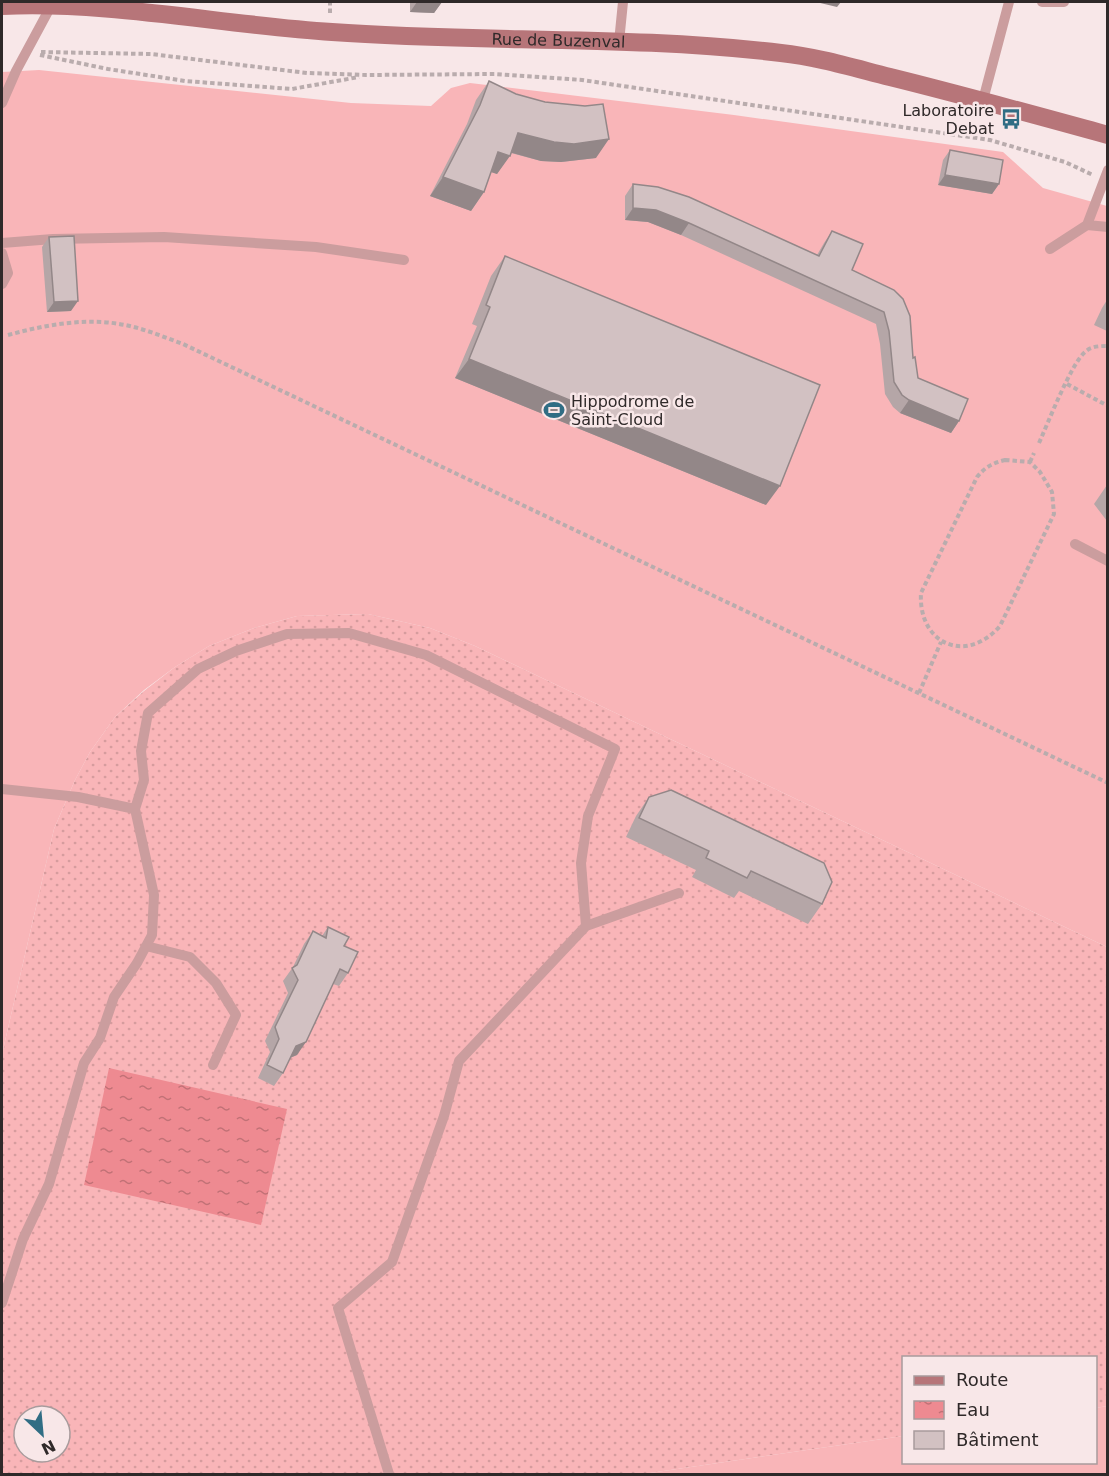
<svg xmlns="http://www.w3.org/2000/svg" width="1109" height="1476" font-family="'DejaVu Sans',sans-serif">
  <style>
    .grass { fill: url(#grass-dots); fill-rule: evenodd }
    .garden { fill: #f9b5b8 }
    .water { fill: url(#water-ripples) }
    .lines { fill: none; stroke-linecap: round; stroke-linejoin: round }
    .path { stroke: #b9acad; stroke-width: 4; stroke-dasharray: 4.5 3; stroke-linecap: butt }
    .lane { stroke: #cb9d9e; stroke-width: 10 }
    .secondary { stroke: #b77579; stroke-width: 18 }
    .wall { fill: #b5a6a7 }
    .shaded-wall { fill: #938788 }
    .building { fill: #d2c1c2; stroke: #938788; stroke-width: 1.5 }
    .labels { text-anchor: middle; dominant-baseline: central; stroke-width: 5; stroke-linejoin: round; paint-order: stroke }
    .street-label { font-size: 16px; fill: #2f2929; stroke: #f8e7e8 }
    .poi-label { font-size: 16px; fill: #2f2929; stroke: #f8e7e8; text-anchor: end }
  </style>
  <defs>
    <pattern id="grass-dots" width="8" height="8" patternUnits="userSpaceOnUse" patternTransform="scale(1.5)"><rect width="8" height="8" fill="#f9b5b8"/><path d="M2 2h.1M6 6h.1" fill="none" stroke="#d69c9e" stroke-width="1.8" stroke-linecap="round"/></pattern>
    <pattern id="water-ripples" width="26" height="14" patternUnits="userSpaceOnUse" patternTransform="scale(1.5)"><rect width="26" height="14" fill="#ee8a91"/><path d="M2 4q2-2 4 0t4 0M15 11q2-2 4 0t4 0" fill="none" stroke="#c17176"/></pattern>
  </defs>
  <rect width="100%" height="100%" fill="#f8e7e8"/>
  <path class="grass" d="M 368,614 L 430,628 L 475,646 L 1107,947 L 1107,1406 L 1096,1408 L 1096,1358 L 904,1358 L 903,1436 L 643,1474 L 2,1474 L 2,1054 L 54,829 L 75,780 L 90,752 L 115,717 L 144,691 L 175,667 L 209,646 L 254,628 L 297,616 ZM 24,1416 L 60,1416 L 60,1452 L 24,1452 Z"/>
  <path class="garden" d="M 39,70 L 351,103 L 431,106 L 451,88 L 470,83 L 734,115 L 1003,152 L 1043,188 L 1107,206 L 1107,947 L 475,646 L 430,628 L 368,614 L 297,616 L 254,628 L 209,646 L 175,667 L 144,690 L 115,717 L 90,752 L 75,780 L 54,829 L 2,1054 L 2,72 Z
    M 1107,1406 L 1107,1474 L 643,1474 L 903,1436 L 904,1462 L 1096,1462 L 1096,1408 Z"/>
  <path class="water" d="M 109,1068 L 287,1109 L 261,1225 L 84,1185 Z"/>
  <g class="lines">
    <path class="path" d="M 330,13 L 330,2
      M 41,52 L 151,54 L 307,73 L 366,75 L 495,74 L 582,80 L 990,140 L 1065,162 L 1093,175
      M 40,55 L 108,69 L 185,81 L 292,89 L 359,77
      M 8,335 C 45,325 86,317 125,325 C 145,329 164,337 183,344 L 1108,783
      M 1067,384 L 1108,406
      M 1039,443 C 1048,423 1071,364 1085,352 C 1091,346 1100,346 1108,346
      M 1005,460 L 1030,462 L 1040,472 L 1052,492 L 1054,514 L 1000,626 C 966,665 918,644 921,593 L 977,477 C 985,467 993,463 1005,460 Z
      M 1030,462 L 1034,453
      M 919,693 L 941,642"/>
    <path class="lane" d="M 1042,2 L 1064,2
      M 619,42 L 623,2
      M 983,100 L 1009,2
      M 2,103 L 16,71 L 51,6
      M 1087,225 L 1108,170
      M 2,243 L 53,239 L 164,237 L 316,247 L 404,260
      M 1050,249 L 1087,225 L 1108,227
      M 2,253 L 8,273 L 2,284
      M 1075,544 L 1108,561
      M 2,789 L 78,797 L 135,809 L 154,895 L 152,935 L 137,963 L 114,997 L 100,1038 L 84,1063 L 49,1184 L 23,1239 L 2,1303
      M 135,809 L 144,780 L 141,751 L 148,713 L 198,669 L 236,651 L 287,634 L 349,633 L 426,655 L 615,749 L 588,816 L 581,863 L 586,926 L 679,893
      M 146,946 L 190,957 L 216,983 L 236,1015 L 213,1065
      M 389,1474 L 338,1308 L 392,1262 L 444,1116 L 459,1061 L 586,926"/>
    <path class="secondary" id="s1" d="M 2,6 C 112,1 222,25 332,32 C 481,43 632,35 781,53 C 818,57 854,68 890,77 C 963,95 1035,115 1108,135"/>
  </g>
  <path class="wall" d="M 410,2 L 442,2 L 434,13 L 410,12 Z
    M 489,81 L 596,158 L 561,162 L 541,161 L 511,153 L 497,174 L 491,172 L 484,192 L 471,211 L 430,196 L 467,124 L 476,100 Z
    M 950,150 L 999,184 L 992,194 L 938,185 L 943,160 Z
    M 633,184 L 817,255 L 824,243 L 832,231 L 852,270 L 894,290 L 913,358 L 918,378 L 959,421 L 951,433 L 900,413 L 893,407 L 885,394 L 880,344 L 876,324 L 681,235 L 648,222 L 625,220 L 625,196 Z
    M 49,237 L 71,311 L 47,312 L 42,247 Z
    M 505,256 L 766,505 L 455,378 L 477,326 L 472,324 L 491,276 Z
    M 1107,300 L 1107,331 L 1094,325 L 1102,308 Z
    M 1107,485 L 1107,521 L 1094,504 Z
    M 649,797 L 822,904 L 808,924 L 739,891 L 734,898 L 692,877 L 696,870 L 626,837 L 636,816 Z
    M 328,927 L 344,946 L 348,973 L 339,986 L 333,984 L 297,1055 L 290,1058 L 283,1073 L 274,1086 L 258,1078 L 270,1052 L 265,1041 L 288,993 L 283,981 L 293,967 L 304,944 L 313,931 L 322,936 Z"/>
  <path class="shaded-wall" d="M 417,2 L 442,2 L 434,13 L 410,12 Z
    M 453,2 L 490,2 L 489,3 Z
    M 816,2 L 841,2 L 837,7 Z
    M 518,133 L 609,139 L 596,158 L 561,162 L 541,161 L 505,151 Z
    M 498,152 L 510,156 L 497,174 L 485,170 Z
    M 945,175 L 999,184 L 992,194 L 938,185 Z
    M 443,177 L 484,192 L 471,211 L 430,196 Z
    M 633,208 L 656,210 L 689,223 L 681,235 L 648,222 L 625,220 Z
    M 78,301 L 71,311 L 47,312 L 54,302 Z
    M 469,359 L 780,486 L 766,505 L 455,378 Z
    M 909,400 L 959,421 L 951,433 L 900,413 Z
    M 306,1042 L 297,1055 L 287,1059 L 296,1046 Z"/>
  <path class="building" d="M 489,81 L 516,94 L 545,102 L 585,106 L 603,104 L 609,139 L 574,144 L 554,142 L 518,133 L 510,156 L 498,152 L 484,192 L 443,177 L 480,105 Z
    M 950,150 L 1003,160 L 999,184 L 945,175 Z
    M 633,184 L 658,187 L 689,197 L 819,256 L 832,231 L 863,244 L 852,270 L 894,290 L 903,299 L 910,316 L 913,358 L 915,357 L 918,378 L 968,399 L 959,421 L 909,400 L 902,395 L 894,382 L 889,331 L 884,312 L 689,223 L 656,210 L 633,208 Z
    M 74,236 L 78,301 L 54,302 L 49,237 Z
    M 505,256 L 820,385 L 780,486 L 469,359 L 490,307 L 486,305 Z
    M 671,790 L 824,863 L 832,882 L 822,904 L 751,871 L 747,878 L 706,858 L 709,851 L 639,818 L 649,797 Z
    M 328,927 L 349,937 L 344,946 L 358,952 L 348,973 L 340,969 L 306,1042 L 296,1046 L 283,1073 L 267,1065 L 279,1039 L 275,1027 L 298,980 L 292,968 L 297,965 L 313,931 L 326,938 Z"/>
  <defs>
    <g id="bus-bare" transform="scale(1.62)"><path d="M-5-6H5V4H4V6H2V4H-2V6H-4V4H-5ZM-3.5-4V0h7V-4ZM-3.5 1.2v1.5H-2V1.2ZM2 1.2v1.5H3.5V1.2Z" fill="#306d84" stroke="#f8e7e8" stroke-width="2.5" paint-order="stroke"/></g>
    <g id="stadium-bare" transform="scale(1.62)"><path d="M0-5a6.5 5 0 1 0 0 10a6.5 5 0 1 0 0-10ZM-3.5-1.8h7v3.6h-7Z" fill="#306d84" stroke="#f8e7e8" stroke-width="2.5" paint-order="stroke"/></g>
  </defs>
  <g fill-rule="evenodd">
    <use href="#bus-bare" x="1011" y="119"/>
    <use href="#stadium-bare" x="554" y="410"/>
  </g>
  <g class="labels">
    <g class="street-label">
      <text stroke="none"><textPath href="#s1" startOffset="558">Rue de Buzenval</textPath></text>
    </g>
    <g class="poi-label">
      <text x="994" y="110">Laboratoire<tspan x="994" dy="18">Debat</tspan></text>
      <text x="571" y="401" text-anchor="start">Hippodrome de<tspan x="571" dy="18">Saint-Cloud</tspan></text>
    </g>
  </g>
  <rect width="1109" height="1476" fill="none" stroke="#2f2929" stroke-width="6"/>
  <rect x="902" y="1356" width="195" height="108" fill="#f8e7e8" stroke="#a89b9c" stroke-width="1.5"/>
  <rect x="914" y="1376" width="30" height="9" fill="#b77579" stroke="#a89b9c" stroke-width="1.5"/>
  <text x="956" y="1386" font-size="18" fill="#2f2929">Route</text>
  <rect x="914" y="1401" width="30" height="18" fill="url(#water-ripples)" stroke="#a89b9c" stroke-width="1.5"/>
  <text x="956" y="1416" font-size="18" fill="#2f2929">Eau</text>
  <rect x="914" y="1431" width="30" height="18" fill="#d2c1c2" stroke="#a89b9c" stroke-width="1.5"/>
  <text x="956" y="1446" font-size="18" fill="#2f2929">Bâtiment</text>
  <g transform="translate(42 1434) rotate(154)"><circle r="28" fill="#f8e7e8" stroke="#a89b9c" stroke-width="1.5"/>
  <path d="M0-4.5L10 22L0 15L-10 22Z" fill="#306d84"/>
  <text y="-9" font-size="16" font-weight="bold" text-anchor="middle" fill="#2f2929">N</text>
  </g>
</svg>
